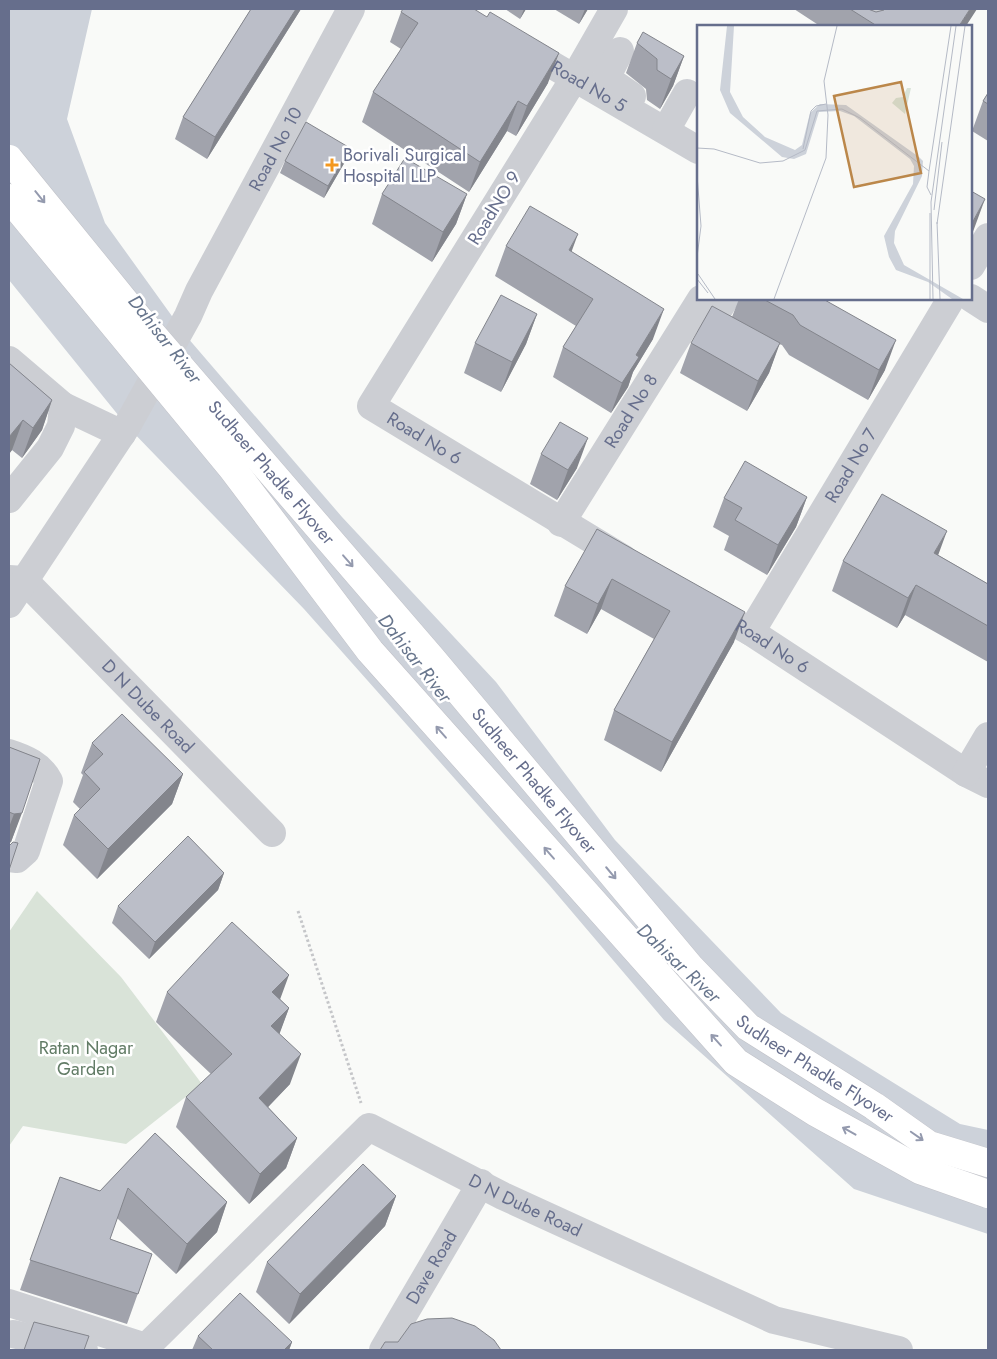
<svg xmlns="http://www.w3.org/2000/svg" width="997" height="1359" font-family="Jost,sans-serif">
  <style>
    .green { fill: #d9e3d8 }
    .water { fill: #cdd2da }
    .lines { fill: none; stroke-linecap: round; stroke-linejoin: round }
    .path { stroke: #c5c6c9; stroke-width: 3; stroke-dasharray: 2.5 2.5; stroke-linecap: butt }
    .minor { stroke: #ccced3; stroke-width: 28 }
    .primary-bridge-casing { stroke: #c1c2c8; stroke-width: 29; stroke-linecap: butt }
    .primary-bridge { stroke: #fff; stroke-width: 28 }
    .wall { fill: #a1a3ac }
    .shaded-wall { fill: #83858c }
    .building { fill: #bbbec8; stroke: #83858c }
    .oneway { stroke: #949aae }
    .poi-dot { fill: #f4981e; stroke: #fff; stroke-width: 2 }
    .labels { text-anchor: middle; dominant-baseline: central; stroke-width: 5; stroke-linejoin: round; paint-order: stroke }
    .street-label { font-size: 18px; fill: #666e8c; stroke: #fff }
    .poi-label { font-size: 18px; fill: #666e8c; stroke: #fff; text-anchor: start }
    .park-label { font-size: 18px; fill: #627c66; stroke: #fff }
    .water-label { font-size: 19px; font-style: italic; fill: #68768d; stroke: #fff }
    .inset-road { fill: none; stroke: #b5bac6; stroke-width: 1 }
    .view { fill: #bb874a; fill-opacity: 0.15; stroke: #bb874a; stroke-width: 2.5 }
    .inset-edge { fill: none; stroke: #666e8c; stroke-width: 2.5 }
  </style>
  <rect width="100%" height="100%" fill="#f9faf8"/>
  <path class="green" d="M 37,891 L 121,977 L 202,1084 L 126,1144 L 23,1126 L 9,1146 L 9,932 Z"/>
  <path class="water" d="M 9,9 L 92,9 L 67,119 L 105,223 L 187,337 L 342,517 L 496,682 L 615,840 L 781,1013 L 960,1124 L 988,1130 L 988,1234 L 854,1189 L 664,1020 L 550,886 L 304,609 L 127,426 L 9,280 Z"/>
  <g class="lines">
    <path class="path" d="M 298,911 L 361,1103"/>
    <g class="minor">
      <path id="s1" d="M 614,9 L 575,77 L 371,406 L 624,559"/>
      <path d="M 866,26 L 876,9"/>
      <path id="s2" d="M 523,48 L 698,150"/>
      <path d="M 620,51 L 606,78 L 632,96"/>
      <path d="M 666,130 L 687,93"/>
      <path d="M 971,266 L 988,237"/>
      <path d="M 971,298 L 988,309"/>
      <path d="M 710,323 L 725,299"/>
      <path d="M 9,360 L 63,406 L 61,426 L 50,448 L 9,499"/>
      <path d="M 63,406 L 122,434"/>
      <path id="s3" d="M 561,523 L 701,299"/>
      <path id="s4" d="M 9,579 L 24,580 L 272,833"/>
      <path id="s5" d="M 9,604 L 127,426 L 188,316 L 199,291 L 351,9"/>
      <path id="s6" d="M 708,608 L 751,632 L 966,773 L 988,784"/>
      <path id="s7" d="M 751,632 L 951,299"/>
      <path d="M 9,753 C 25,758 41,765 49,781 L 26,851 L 17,859 L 9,858"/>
      <path d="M 966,773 L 988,736"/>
      <path id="s8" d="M 9,1303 L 146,1347 L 369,1127 L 503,1196 L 774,1320 L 899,1350"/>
      <path d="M 13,1334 L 84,1350"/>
      <path id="s9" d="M 383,1350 L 481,1183"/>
    </g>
    <g class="primary-bridge-casing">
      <g id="primary-bridge">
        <path id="s10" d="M 9,159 L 139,319 L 432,659 L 690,967 L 748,1027 L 874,1106 L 929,1145 L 988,1163"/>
        <path d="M 9,198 L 232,468 L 370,651 L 736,1062 L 815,1112 L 920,1170 L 988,1194"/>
      </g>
    </g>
    <use href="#primary-bridge" class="primary-bridge"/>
  </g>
  <path class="wall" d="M 251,9 L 301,9 L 207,159 L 175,139 L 183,117 Z
    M 505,9 L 526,9 L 520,19 Z
    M 554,9 L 588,9 L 579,24 Z
    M 794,9 L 868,9 L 876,12 L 884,10 L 966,26 L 820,26 Z
    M 401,12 L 548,83 L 516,136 L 507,131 L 469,192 L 362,122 L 373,92 L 401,49 L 390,42 Z
    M 637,43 L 684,56 L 673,86 L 660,109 L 647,100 L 646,89 L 626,73 Z
    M 988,93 L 988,141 L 972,131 L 983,101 Z
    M 350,148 L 346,160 L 324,198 L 280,173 L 285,161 Z
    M 382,194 L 467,194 L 456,224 L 432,262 L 372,224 Z
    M 506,246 L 572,252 L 653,339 L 633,372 L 628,387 L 611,413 L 553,377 L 563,347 L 576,326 L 495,276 Z
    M 739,299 L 823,299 L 885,370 L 868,400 L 789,355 L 782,345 L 779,344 L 769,373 L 747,411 L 680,373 L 691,343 L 732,317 Z
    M 537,314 L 526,344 L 501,392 L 464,373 L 475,343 Z
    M 9,363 L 52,400 L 42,430 L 22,458 L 12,450 L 9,454 Z
    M 541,454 L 577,468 L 557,500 L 530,484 Z
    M 807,497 L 796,527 L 767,575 L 724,550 L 729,536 L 713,527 L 724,498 Z
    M 597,529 L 734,642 L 661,772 L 604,740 L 614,710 L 654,639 L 601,609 L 587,634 L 554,616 L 565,586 Z
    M 938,555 L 988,584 L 988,662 L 905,615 L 897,628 L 832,591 L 843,561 Z
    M 92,743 L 183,774 L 172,804 L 97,879 L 63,845 L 74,815 L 80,809 L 73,802 L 83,775 L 81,773 Z
    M 9,747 L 40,759 L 11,842 L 9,843 Z
    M 224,873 L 218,890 L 149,959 L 112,923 L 118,906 Z
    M 167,992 L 280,999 L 289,1008 L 279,1034 L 290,1084 L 268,1107 L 297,1138 L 286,1168 L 249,1204 L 176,1127 L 186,1097 L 211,1074 L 156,1022 Z
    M 155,1133 L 227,1202 L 217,1232 L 176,1274 L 117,1218 L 110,1239 L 152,1254 L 127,1324 L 20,1290 L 60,1177 L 100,1191 Z
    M 396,1196 L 385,1226 L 289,1324 L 256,1292 L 267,1262 Z
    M 198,1336 L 292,1342 L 289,1350 L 192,1350 Z"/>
  <path class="shaded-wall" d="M 296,9 L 301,9 L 207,159 L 215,137 Z
    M 524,9 L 526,9 L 520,19 Z
    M 585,9 L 588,9 L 579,24 Z
    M 970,9 L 977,9 L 966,26 L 959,26 Z
    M 559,53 L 548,83 L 516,136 L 527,106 Z
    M 684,56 L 673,86 L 660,109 L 671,79 Z
    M 518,101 L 507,131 L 469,192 L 480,162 Z
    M 350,148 L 346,160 L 324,198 L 328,186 Z
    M 467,194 L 456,224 L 432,262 L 443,232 Z
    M 985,199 L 974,229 L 971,236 L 971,225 Z
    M 578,234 L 567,264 L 558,280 L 569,250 Z
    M 664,309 L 653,339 L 633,372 L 628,387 L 611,413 L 622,383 L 636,355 Z
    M 537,314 L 526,344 L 501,392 L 512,362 Z
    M 896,340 L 885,370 L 868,400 L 879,370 Z
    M 780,343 L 769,373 L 747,411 L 758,381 Z
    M 52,400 L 42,430 L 22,458 L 33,428 Z
    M 23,420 L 12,450 L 9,454 L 9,437 Z
    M 588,438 L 577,468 L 557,500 L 568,470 Z
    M 807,497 L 796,527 L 767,575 L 778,545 Z
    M 947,531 L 936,561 L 934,553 Z
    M 612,579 L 601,609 L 587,634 L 598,604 Z
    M 916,585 L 905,615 L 897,628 L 908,598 Z
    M 745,612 L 734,642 L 661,772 L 672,742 Z
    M 183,774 L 172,804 L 97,879 L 108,849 Z
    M 22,813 L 11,842 L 9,843 L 9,827 L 14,814 Z
    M 224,873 L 218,890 L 149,959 L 155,942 Z
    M 289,975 L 278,1005 L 272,992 Z
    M 289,1008 L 278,1038 L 271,1026 Z
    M 301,1054 L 290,1084 L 248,1128 L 259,1098 Z
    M 297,1138 L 286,1168 L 249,1204 L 260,1174 Z
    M 396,1196 L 385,1226 L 289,1324 L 300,1294 Z
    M 227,1202 L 217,1232 L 176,1274 L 187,1244 Z
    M 292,1342 L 289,1350 L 284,1350 Z"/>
  <path class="building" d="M 251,9 L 296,9 L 215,137 L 183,117 Z
    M 403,9 L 474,9 L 487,17 L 490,12 L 559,53 L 527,106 L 518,101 L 480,162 L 373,92 L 418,23 L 401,12 Z
    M 850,9 L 868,9 L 876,12 L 884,10 L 885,9 L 970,9 L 959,26 L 877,26 Z
    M 643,32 L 684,56 L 671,79 L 657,70 L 657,59 L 637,43 Z
    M 988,93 L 988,104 L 983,101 Z
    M 306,122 L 350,148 L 328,186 L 285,161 Z
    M 405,158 L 467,194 L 443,232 L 382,194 Z
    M 971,191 L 985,199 L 971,225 Z
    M 530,206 L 578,234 L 569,250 L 664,309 L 636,355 L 639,357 L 622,383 L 563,347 L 593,299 L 506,246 Z
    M 501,295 L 537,314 L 512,362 L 475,343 Z
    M 763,299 L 823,299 L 896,340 L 879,370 L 800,325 L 793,315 Z
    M 712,306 L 780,343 L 758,381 L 691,343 Z
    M 9,363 L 52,400 L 33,428 L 23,420 L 9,437 Z
    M 560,422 L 588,438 L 568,470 L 541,454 Z
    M 745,461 L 807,497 L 778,545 L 735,520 L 742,508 L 724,498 Z
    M 882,494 L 947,531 L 934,553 L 988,584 L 988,626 L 916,585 L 908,598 L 843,561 Z
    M 597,529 L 745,612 L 672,742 L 614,710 L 670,611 L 612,579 L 598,604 L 565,586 Z
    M 122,714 L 183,774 L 108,849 L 74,815 L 100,789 L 84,772 L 103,754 L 92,743 Z
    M 9,747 L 40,759 L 22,813 L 14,814 L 9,812 Z
    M 188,836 L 224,873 L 155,942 L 118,906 Z
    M 13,842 L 18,843 L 9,870 L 9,846 Z
    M 232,922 L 289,975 L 272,992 L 289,1008 L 271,1026 L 301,1054 L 259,1098 L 297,1138 L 260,1174 L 186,1097 L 232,1054 L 167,992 Z
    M 155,1133 L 227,1202 L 187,1244 L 128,1188 L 110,1239 L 152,1254 L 138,1294 L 30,1260 L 60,1177 L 100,1191 Z
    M 363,1164 L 396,1196 L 300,1294 L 267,1262 Z
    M 240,1293 L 292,1342 L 284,1350 L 213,1350 L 198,1336 Z
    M 452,1318 L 475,1326 L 494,1340 L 501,1350 L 380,1350 L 385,1342 L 398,1342 L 411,1324 L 427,1319 Z
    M 34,1322 L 89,1336 L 84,1350 L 24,1350 Z"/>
  <defs><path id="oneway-shaft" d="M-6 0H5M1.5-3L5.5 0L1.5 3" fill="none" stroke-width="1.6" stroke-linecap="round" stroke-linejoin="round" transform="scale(1.25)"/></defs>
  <g class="oneway">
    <use href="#oneway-shaft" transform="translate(40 197) rotate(51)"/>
    <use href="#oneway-shaft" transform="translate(348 561) rotate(49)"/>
    <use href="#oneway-shaft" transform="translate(441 732) rotate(-131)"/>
    <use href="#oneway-shaft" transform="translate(549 853) rotate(-131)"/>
    <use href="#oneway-shaft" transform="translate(611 873) rotate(50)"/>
    <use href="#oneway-shaft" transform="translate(716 1040) rotate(-132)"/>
    <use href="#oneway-shaft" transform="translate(849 1131) rotate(-151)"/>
    <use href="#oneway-shaft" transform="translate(917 1136) rotate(35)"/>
  </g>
  <path class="poi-dot" d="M329.5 157.5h5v5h5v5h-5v5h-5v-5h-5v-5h5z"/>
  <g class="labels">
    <g class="street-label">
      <text stroke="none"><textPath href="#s2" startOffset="76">Road No 5</textPath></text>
      <text stroke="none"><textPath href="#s5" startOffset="528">Road No 10</textPath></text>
      <text transform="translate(494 208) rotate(-58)">RoadNO 9</text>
      <text stroke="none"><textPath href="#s3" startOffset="132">Road No 8</textPath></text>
      <text stroke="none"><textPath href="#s1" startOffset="528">Road No 6</textPath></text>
      <text stroke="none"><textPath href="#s7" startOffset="194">Road No 7</textPath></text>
      <text stroke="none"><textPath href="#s10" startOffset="409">Sudheer Phadke Flyover</textPath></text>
      <text stroke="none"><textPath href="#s6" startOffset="75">Road No 6</textPath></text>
      <text stroke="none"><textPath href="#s4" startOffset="192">D N Dube Road</textPath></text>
      <text stroke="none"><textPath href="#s10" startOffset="814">Sudheer Phadke Flyover</textPath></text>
      <text stroke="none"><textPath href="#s10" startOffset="1219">Sudheer Phadke Flyover</textPath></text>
      <text stroke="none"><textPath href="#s8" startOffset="632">D N Dube Road</textPath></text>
      <text stroke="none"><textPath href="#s9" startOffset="96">Dave Road</textPath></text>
    </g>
    <g class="poi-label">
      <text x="343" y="155">Borivali Surgical<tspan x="343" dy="21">Hospital LLP</tspan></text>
    </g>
    <g class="park-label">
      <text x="86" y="1048">Ratan Nagar<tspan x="86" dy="21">Garden</tspan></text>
    </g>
    <g class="water-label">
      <text transform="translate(165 339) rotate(52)">Dahisar River</text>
      <text transform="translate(415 658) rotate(52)">Dahisar River</text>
      <text transform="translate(679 963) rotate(43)">Dahisar River</text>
    </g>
  </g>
  <g transform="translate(697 25)">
    <rect width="275" height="275" fill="#f9faf8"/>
    <path d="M 210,63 L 214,63 L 208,89 L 195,78 L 199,73 L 206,72 Z" fill="#d9e3d8"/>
    <path d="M 30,1 L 37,1 L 33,67 L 46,92 L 68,112 L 98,125 L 105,120 L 113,88 L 123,79 L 149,80 L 222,132 L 226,136 L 225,151 L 198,206 L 197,218 L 207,240 L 266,274 L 255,274 L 231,257 L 199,245 L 192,232 L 187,211 L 216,159 L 217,141 L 213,134 L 157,91 L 143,86 L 122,87 L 109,129 L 97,134 L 85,132 L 33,88 L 23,65 Z" fill="#cdd2da"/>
    <path class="inset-road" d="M 0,123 L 17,124 L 63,138 L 86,136 L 108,125 L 120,86 L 145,84 L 163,93 L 232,146M 106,124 L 114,86 L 119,81 L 129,79M 0,150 L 4,201 L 0,232M 234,170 L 230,162 L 232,146 L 254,1M 237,185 L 245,117M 240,197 L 243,274M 240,199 L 268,1M 1,249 L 18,274M 0,254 L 11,268M 77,274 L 129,133 L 131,90 L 127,56 L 140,1M 233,274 L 233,188M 236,274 L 234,177 L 259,1"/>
    <path class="view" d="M 204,57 L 224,148 L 157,162 L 137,71 Z"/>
    <rect width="275" height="275" class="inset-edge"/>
  </g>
  <rect width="997" height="1359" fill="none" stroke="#666e8c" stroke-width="20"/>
</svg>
